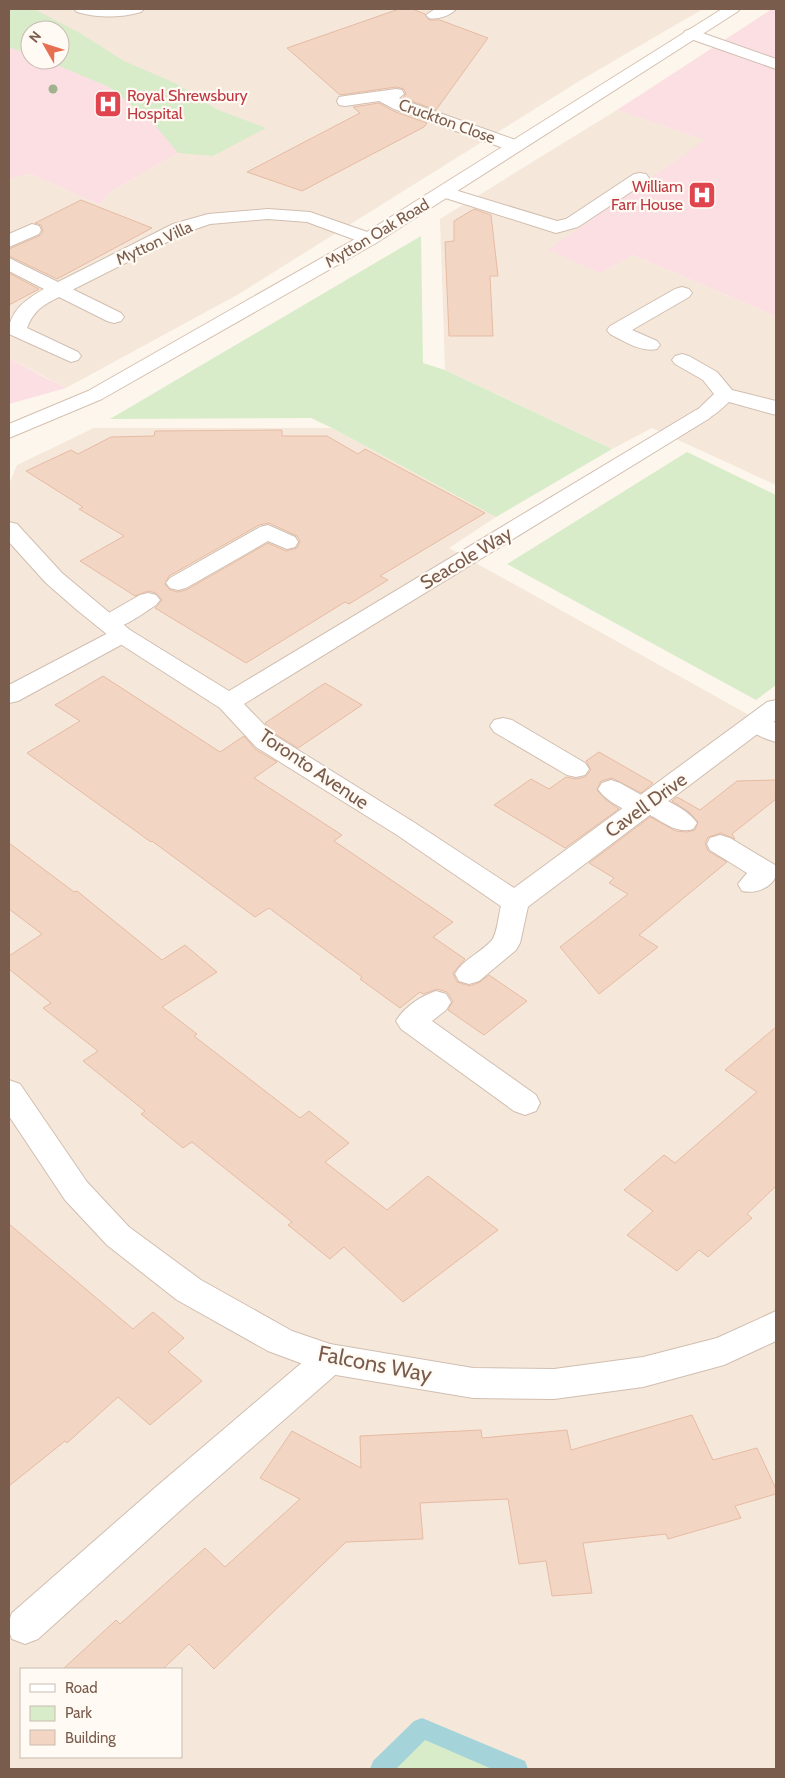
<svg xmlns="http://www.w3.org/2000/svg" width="785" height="1778" font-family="Cabin,sans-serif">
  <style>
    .residential { fill: #f5e8da; fill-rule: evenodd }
    .medical { fill: #fbdfe3; fill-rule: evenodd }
    .green { fill: #d8ecc9 }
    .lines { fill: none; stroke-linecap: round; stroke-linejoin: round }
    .stream { fill: #a5d3da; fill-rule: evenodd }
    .building { fill: #f3d5c3; stroke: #e6bba3; fill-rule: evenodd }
    .service-casing { stroke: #d1beb0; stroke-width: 2 }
    .minor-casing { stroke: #d1beb0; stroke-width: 2 }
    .secondary-casing { stroke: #d6c0b0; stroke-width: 2 }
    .service { fill: #fff; fill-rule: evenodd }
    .minor { fill: #fff; fill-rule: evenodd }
    .secondary { fill: #fff; fill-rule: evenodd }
    .tree { fill: #a0b28e }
    .labels { text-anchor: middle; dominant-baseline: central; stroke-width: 4.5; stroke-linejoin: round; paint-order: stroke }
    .far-health-label { font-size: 16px; fill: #be3a42; stroke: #fffaf3; text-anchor: start }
    .far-street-label { font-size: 16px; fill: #7a5c4d; stroke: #fffaf3 }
    .street-label { font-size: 19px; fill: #7a5c4d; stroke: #fffaf3 }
    .near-street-label { font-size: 22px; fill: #7a5c4d; stroke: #fffaf3 }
  </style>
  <rect width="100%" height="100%" fill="#fdf6ec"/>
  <path class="residential" d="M 32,9 L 703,9 L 581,80 L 237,295 L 66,388 L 9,358 L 9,179 L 31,174 L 100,205 L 110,192 L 178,153 L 213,156 L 265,128 L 216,109 L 124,61 L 80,33 Z
    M 617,110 L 706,140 L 601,273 L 633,255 L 776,316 L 776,485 L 652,428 L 612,449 L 445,370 L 440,219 Z
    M 94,428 L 332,428 L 496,517 L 449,548 L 776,730 L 776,1769 L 517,1769 L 422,1728 L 381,1769 L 9,1769 L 9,484 L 17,465 ZM 21,1669 L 181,1669 L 181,1757 L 21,1757 Z"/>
  <path class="medical" d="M 9,9 L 36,10 L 80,33 L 124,61 L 177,84 L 216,109 L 266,128 L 213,156 L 178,153 L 110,192 L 100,205 L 31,174 L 9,179 ZM 30,30 L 60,30 L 60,60 L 30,60 Z
    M 772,9 L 776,9 L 776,316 L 633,255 L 601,273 L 548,250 L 705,140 L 617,110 Z
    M 9,358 L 40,375 L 66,388 L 9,404 Z"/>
  <path class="green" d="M 9,9 L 36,10 L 80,33 L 124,61 L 177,84 L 216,109 L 266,128 L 213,156 L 178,153 L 154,124 L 109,87 L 45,60 L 60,60 L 60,30 L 30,30 L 30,55 L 9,47 Z
    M 421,236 L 423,363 L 445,370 L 612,449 L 496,517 L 332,428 L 311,418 L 110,419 Z
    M 687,452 L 776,495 L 776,685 L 756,700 L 507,564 Z
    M 422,1728 L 517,1769 L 381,1769 Z"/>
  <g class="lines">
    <path class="stream" d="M 422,1718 L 525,1761 L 528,1769 L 492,1769 L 425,1740 L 396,1769 L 370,1769 L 373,1761 L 414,1721 Z"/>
  </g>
  <path class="building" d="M 399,9 L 412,9 L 425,14 L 429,20 L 440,20 L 488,38 L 436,110 L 403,98 L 406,94 L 404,89 L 396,87 L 340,95 L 287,48 Z
    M 379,103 L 393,111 L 427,123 L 424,127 L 302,191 L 247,172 L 360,113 L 353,107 Z
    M 81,200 L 152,228 L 57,279 L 9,256 L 9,249 L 41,235 L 43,231 L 41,225 L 35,223 Z
    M 474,209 L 491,215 L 498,276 L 490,276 L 493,336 L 449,336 L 445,242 L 454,241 L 454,221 Z
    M 9,273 L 39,289 L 9,305 Z
    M 282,430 L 282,436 L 327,436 L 358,454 L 365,449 L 485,513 L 380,576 L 388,580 L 349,604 L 345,602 L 246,663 L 155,608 L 162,600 L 156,593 L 148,591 L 135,596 L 80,561 L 124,536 L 79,509 L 83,507 L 26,471 L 71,450 L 78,454 L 111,437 L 154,436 L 155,431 ZM 269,523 L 297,536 L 300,541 L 297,548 L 286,551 L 268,543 L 186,590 L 178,592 L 170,590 L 165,584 L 169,576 L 259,525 Z
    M 103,676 L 220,752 L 244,736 L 255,749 L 277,762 L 254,778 L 342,835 L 334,841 L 453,922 L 433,937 L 465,959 L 453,973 L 457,982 L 470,986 L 480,982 L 489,975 L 527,1001 L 484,1035 L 448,1010 L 453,1001 L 447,992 L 437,989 L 423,994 L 420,992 L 400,1008 L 360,979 L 362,977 L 269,908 L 255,917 L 152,841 L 151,842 L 27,753 L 80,721 L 55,705 Z
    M 325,683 L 362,705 L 298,748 L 275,734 L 265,723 Z
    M 599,752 L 653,783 L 641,793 L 612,778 L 601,781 L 597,790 L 606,800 L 619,809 L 565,848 L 494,805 L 531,779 L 549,789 L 566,777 L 576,779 L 585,777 L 591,770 L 586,761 Z
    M 776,780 L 776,799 L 732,834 L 735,839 L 721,833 L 708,837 L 705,843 L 708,851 L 727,862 L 639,935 L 658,947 L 599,994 L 560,947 L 628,894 L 609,883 L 614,878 L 589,863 L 650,817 L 676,831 L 687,832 L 695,830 L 698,822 L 689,812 L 672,801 L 677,797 L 700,810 L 737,781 Z
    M 9,843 L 74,892 L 77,891 L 162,960 L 185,945 L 217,972 L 162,1007 L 197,1034 L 194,1036 L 300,1118 L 309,1111 L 349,1143 L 325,1162 L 387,1210 L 428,1176 L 498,1230 L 403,1302 L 344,1247 L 330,1259 L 288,1225 L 292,1222 L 192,1142 L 183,1148 L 141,1114 L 145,1111 L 83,1061 L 98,1051 L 43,1008 L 51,1003 L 9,969 L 9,956 L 42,934 L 9,909 Z
    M 776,1027 L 776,1186 L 747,1214 L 752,1218 L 708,1257 L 699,1250 L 677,1271 L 627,1235 L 653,1211 L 624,1190 L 664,1155 L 675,1163 L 757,1092 L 725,1070 Z
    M 9,1224 L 133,1329 L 153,1312 L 184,1338 L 168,1352 L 202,1381 L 150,1425 L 118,1397 L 67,1443 L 65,1441 L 9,1486 Z
    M 692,1415 L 713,1460 L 757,1448 L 776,1489 L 776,1494 L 735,1506 L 741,1518 L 668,1539 L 666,1534 L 583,1543 L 592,1593 L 552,1596 L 546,1561 L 519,1564 L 508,1499 L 420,1503 L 423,1539 L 346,1542 L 214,1669 L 189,1644 L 163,1669 L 63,1669 L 116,1620 L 120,1624 L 205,1548 L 225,1567 L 300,1499 L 260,1478 L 292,1431 L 361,1468 L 360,1436 L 481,1430 L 482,1438 L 567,1430 L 571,1450 Z"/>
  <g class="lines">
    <g class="service-casing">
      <path id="service" d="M 435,9 L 456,9 C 450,16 437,20 429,18 L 426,15 Z
        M 691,29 L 776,59 L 776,69 L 685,37 L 683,34 L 685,31 Z
        M 640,173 L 646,174 L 649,178 L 646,182 L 578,227 L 556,233 L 439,196 L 436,192 L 439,188 L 445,187 L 557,221 L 566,219 L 634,174 Z
        M 32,224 L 39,226 L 41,230 L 39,234 L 9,247 L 9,234 Z
        M 9,258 L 121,313 L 124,317 L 121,321 L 114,323 L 107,321 L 59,297 C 44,304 33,311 27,328 L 78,352 L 81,356 L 78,360 L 71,362 L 9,334 C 8,312 26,299 44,289 L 9,271 Z
        M 682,287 L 689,289 L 692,293 L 689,297 L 632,330 L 657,341 L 660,345 L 657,349 C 642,353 624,341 610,334 L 607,330 L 610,326 L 675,289 Z
        M 682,354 L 689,356 L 717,372 L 732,390 L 776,401 L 776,415 L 729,402 C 718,411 711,422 696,418 L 693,414 L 714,394 L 703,380 L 675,364 L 672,360 L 675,356 Z
        M 268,525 L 295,537 L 298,542 L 295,547 L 287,549 L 268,541 L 186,588 L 178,590 L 170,588 L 166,583 L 170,578 L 260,527 Z
        M 148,593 L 156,595 L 160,600 L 156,605 C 140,615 119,633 100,628 L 96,623 L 100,618 L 140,595 Z
        M 122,628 L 130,630 L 134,635 L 130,640 L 18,701 L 9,703 L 9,685 L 114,630 Z
        M 756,715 L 776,723 L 776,742 C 765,739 750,733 743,723 L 747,717 Z
        M 503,718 L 512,720 L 585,763 L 589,769 L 585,775 L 576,777 L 567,775 L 494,732 L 490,726 L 494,720 Z
        M 611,780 L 620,783 L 643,796 C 657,792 690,811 697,823 L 693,829 C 677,834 665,823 650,815 C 637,819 605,801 598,789 L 602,783 Z
        M 720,835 L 730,838 L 775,865 C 782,884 758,895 742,891 L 738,884 L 747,873 L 710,850 L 707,844 L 710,838 Z
        M 515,892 L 525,895 L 529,902 L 520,943 L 516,950 L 479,981 L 469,984 L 459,981 L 455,974 C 463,959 481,953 492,940 C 499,931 498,907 505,895 Z
        M 436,991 L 446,994 L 451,1002 L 446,1010 L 432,1021 L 536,1095 L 540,1103 L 536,1111 L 525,1115 L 514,1111 L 401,1029 L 396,1021 C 404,1007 421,996 436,991 Z
        M 330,1344 L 342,1349 L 347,1359 L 342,1369 L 183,1508 L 38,1639 L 25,1644 L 12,1639 C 8,1630 8,1622 12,1613 L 157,1486 L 318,1349 Z"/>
    </g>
    <g class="minor-casing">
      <path id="minor" d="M 74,9 L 144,9 L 141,12 C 120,18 98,18 77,12 Z
        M 396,89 L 402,90 L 404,94 L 399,98 L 406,101 L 521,142 L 524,146 L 521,150 L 515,151 L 509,150 L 394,109 L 379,101 L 345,106 L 339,105 L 337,101 L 339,97 L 345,96 Z
        M 268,209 L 310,212 L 376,235 L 378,239 L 376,243 L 369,245 L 307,222 L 268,219 L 210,224 L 187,232 L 66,293 L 59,295 L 52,293 L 49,289 L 52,285 L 173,224 L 208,214 Z
        M 703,408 L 710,410 L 713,414 L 710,418 L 244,704 L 274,735 L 415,823 L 514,888 L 767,702 L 776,700 L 776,720 L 525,909 L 515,912 L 505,909 L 397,835 L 256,747 L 220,708 L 114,640 L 77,610 L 46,583 L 9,542 L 9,522 L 17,524 L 62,573 L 130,630 L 229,691 L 696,410 Z
        M 9,1080 L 20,1084 L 87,1182 L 129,1227 L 201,1280 L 292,1331 L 330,1344 L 473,1368 L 554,1369 L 643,1357 L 717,1338 L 776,1311 L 776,1341 L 724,1365 L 643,1387 L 554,1399 L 473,1398 L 330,1374 L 268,1351 L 177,1300 L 107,1245 L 65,1200 L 9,1116 Z"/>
    </g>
    <g class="secondary-casing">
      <path id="secondary" d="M 722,9 L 740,9 L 737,12 L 376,243 L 102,399 L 9,438 L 9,424 L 88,391 L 362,235 Z"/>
    </g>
    <use href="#service" class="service"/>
    <use href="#minor" class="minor"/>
    <use href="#secondary" class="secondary"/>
  </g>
  <circle class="tree" cx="53" cy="89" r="4.5"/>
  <defs>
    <g id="hospital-square" transform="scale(1.4375)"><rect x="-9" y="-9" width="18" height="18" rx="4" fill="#e0444e" stroke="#fffaf3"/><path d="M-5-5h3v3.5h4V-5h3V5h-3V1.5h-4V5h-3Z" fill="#fff"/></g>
  </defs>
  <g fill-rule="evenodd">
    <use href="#hospital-square" x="108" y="104"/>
    <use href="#hospital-square" x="702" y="195"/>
  </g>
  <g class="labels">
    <g class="far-health-label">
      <text x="127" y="95">Royal Shrewsbury<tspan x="127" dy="18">Hospital</tspan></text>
      <text x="683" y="186" text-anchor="end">William<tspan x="683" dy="18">Farr House</tspan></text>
    </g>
    <g class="far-street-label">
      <text transform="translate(447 121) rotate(20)">Cruckton Close</text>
      <text transform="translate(377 233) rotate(-31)">Mytton Oak Road</text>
      <text transform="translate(154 243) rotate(-25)">Mytton Villa</text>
    </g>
    <g class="street-label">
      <text transform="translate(466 558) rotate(-31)">Seacole Way</text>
      <text transform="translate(314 769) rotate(34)">Toronto Avenue</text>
      <text transform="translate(646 805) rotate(-36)">Cavell Drive</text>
    </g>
    <g class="near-street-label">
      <text transform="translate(375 1364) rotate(11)">Falcons Way</text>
    </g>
  </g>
  <rect width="785" height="1778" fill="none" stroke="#7a5c4d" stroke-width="20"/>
  <rect x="20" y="1668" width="162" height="90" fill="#fffaf3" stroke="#cabbb1"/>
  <rect x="30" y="1684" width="25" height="8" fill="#ffffff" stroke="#cabbb1"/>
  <text x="65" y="1693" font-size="15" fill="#7a5c4d">Road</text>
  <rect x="30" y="1706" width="25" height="15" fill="#d8ecc9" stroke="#cabbb1"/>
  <text x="65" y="1718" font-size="15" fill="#7a5c4d">Park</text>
  <rect x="30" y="1730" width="25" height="15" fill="#f3d5c3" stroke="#cabbb1"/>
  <text x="65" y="1743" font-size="15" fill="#7a5c4d">Building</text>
  <g transform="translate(45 45) rotate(309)"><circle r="24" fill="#fffaf3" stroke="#cabbb1"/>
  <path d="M0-4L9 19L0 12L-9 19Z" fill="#e76f51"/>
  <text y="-8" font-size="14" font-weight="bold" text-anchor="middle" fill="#7a5c4d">N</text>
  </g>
</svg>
